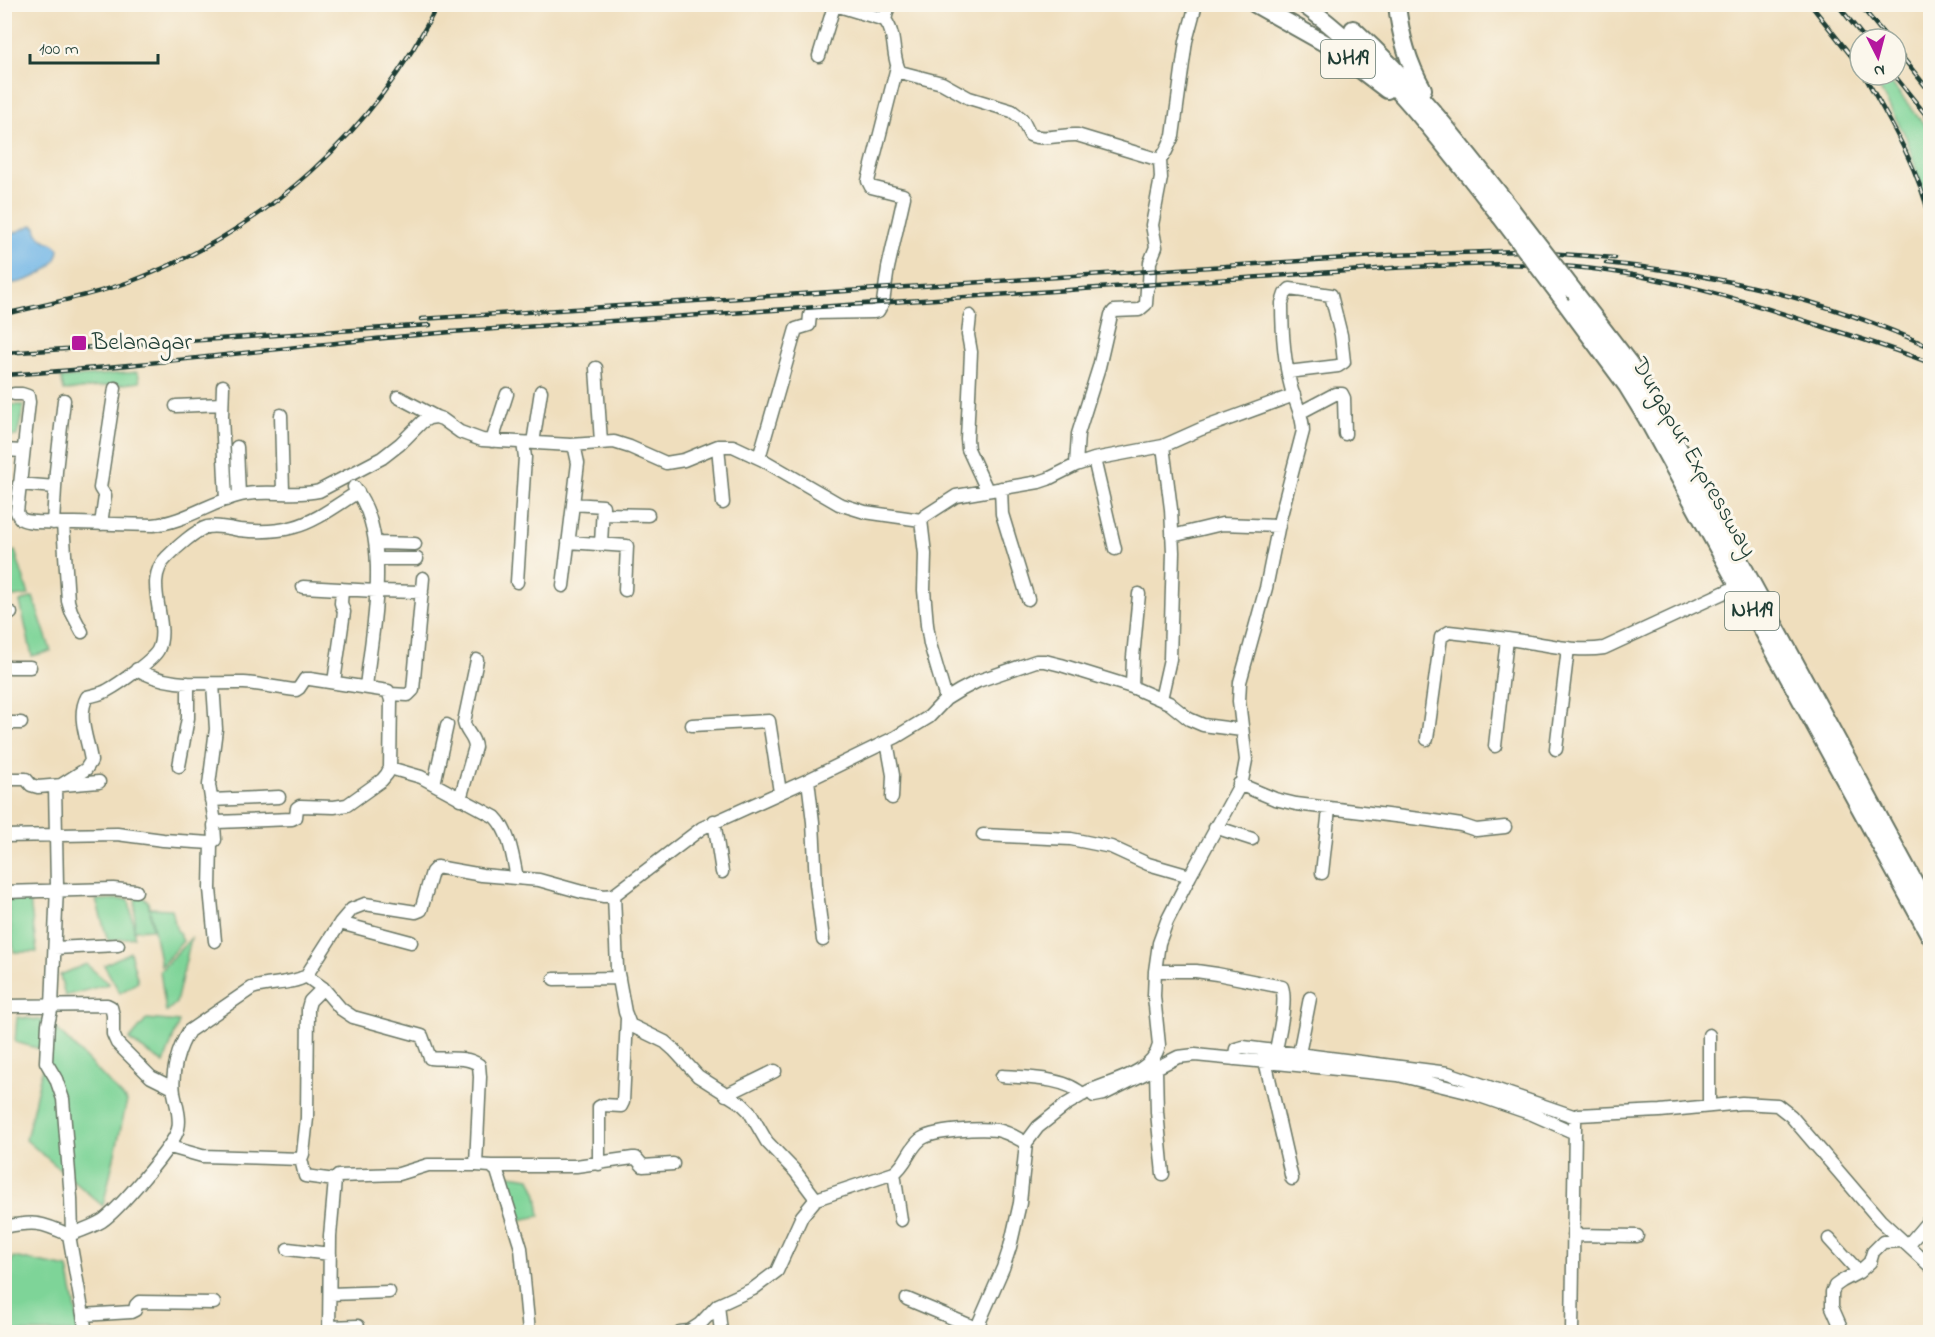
<svg xmlns="http://www.w3.org/2000/svg" width="1935" height="1337" font-family="'Indie Flower',sans-serif">
  <style>
    .green { fill: #7ed498; stroke: #4e8866; stroke-width: 1.5 }
    .water { fill: #6fb5e6; stroke: #47798d; stroke-width: 1.5 }
    .lines { fill: none; stroke-linecap: round; stroke-linejoin: round }
    .minor-casing { stroke: #687564; stroke-width: 15 }
    .highway-casing { stroke: #687564; stroke-width: 20 }
    .minor { stroke: #fff; stroke-width: 12 }
    .highway { stroke: #fff; stroke-width: 16 }
    .rail-casing { stroke: #1f3d34; stroke-width: 4.5 }
    .rail { stroke: #fbf7ec; stroke-width: 2; stroke-dasharray: 7; stroke-linecap: butt }
    .highway-bridge-casing { stroke: #687564; stroke-width: 20; stroke-linecap: butt }
    .highway-bridge { stroke: #fff; stroke-width: 16 }
    .poi-dot { fill: #b5179e; stroke: #fbf7ec; stroke-width: 2 }
    .labels { text-anchor: middle; dominant-baseline: central; stroke-width: 6; stroke-linejoin: round; paint-order: stroke }
    .shield { fill: #fbf7ec; stroke: #61756b; stroke-width: 1.5 }
    .shield-label { font-size: 22px; font-weight: bold; fill: #1f3d34 }
    .poi-label { font-size: 24px; fill: #1f3d34; stroke: #fbf7ec; text-anchor: start }
    .street-label { font-size: 24px; fill: #1f3d34; stroke: #fbf7ec }
  </style>
  <rect width="100%" height="100%" fill="#fbf7ec"/>
  <filter id="ink" filterUnits="userSpaceOnUse"><feTurbulence type="fractalNoise" baseFrequency=".0167" numOctaves="2"/><feDisplacementMap in="SourceGraphic" scale="12" xChannelSelector="R" yChannelSelector="G"/><feConvolveMatrix kernelMatrix="1 2 1 2 8 2 1 2 1" color-interpolation-filters="sRGB"/></filter>
  <filter id="wash" filterUnits="userSpaceOnUse"><feTurbulence type="fractalNoise" baseFrequency=".008" numOctaves="4" result="noise"/><feDisplacementMap in="SourceGraphic" scale="24" xChannelSelector="R" yChannelSelector="G"/><feGaussianBlur stdDeviation="1.35" result="paint"/><feColorMatrix in="noise" values="0 0 0 0 0 0 0 0 0 0 0 0 0 0 0 0 0 1.4 0 .05"/><feComposite in="paint" operator="in"/></filter>
  <g filter="url(#wash)">
    <rect width="100%" height="100%" fill="#efdebd"/>
    <path class="green" d="M 1872,75 L 1885,75 L 1930,132 L 1930,215 L 1906,137 Z
      M 138,372 L 140,382 L 64,391 L 61,378 Z
      M 5,405 L 24,405 L 17,436 L 5,436 Z
      M 15,551 L 29,595 L 5,598 L 5,553 Z
      M 33,597 L 51,651 L 32,656 L 20,602 Z
      M 136,893 L 148,901 L 149,908 L 172,909 L 176,928 L 183,941 L 161,966 L 150,910 L 152,929 L 134,930 L 134,937 L 108,941 L 96,900 L 129,899 L 134,930 Z
      M 29,894 L 37,952 L 14,952 L 7,898 Z
      M 191,938 L 176,1003 L 166,1012 L 160,971 Z
      M 130,952 L 138,982 L 120,993 L 104,965 Z
      M 86,964 L 109,984 L 65,996 L 60,975 Z
      M 17,1017 L 46,1021 L 44,1050 L 15,1042 Z
      M 147,1019 L 179,1022 L 164,1063 L 129,1040 Z
      M 52,1024 L 127,1101 L 103,1206 L 26,1140 Z
      M 510,1175 L 530,1178 L 537,1195 L 540,1216 L 515,1221 L 504,1186 Z
      M 13,1257 L 68,1268 L 80,1332 L 5,1332 L 5,1284 Z"/>
    <path class="water" d="M 32,225 L 36,227 C 39,245 50,237 59,249 C 58,270 23,286 4,283 L 5,237 Z"/>
  </g>
  <g filter="url(#ink)">
    <g class="lines">
      <g class="minor-casing">
        <path id="minor" d="M 832,4 L 885,20 C 897,35 891,56 900,72 L 942,83 L 969,98 L 1012,111 L 1022,119 L 1030,135 C 1044,141 1062,134 1077,135 L 1160,160
          M 885,20 L 889,4
          M 819,56 L 834,6
          M 970,316 L 968,335 L 971,352 L 967,439 L 968,449 L 987,490
          M 596,368 L 601,442
          M 1288,372 L 1338,366 L 1344,362 L 1341,335 L 1331,295 L 1290,289 L 1285,294 L 1282,303 C 1282,330 1284,361 1291,387 C 1295,403 1303,414 1303,431 L 1280,519 L 1266,588 L 1240,682 L 1239,701 L 1246,760 L 1242,781 L 1190,876 L 1167,921 L 1159,943 L 1155,971 L 1154,996 L 1159,1045 C 1153,1073 1112,1081 1089,1091 L 1094,1096 L 1104,1094 L 1178,1057 L 1195,1055 L 1398,1075 L 1471,1093 L 1532,1114 L 1575,1133
          M 223,386 L 222,416 L 226,500
          M 14,394 L 22,394 L 28,396 L 29,402 L 17,512 C 20,522 27,521 36,522 L 153,525 C 185,522 210,502 241,495 C 267,489 294,497 319,491 L 382,458 L 400,444 L 422,422 L 429,418 L 436,417 L 442,419 L 460,432 L 482,440 L 571,445 L 575,449 L 578,463 L 563,586
          M 398,397 L 436,417
          M 176,406 L 222,404
          M 1301,412 L 1335,394 L 1342,394 L 1344,398 L 1345,434
          M 281,415 L 283,492
          M 492,441 L 507,394
          M 533,443 L 541,391
          M 571,445 L 614,442 L 630,447 L 666,463 L 684,460 L 718,446 L 733,446 L 763,460 L 839,504 L 865,512 L 921,520
          M 718,446 L 723,503
          M 237,447 L 239,495
          M 4,450 L 22,451
          M 759,458 L 796,329 L 809,325 L 810,315 L 812,313 L 873,312 L 878,311 L 883,302 L 888,268 L 904,197 L 903,195 L 871,187 L 868,181 L 897,67
          M 1094,459 L 1115,549
          M 1076,465 L 1078,434 L 1099,367 L 1111,315 L 1114,311 L 1139,310 L 1146,304 L 1147,289 L 1149,284 L 1150,262 L 1156,247 L 1152,225 L 1161,178 L 1160,160 L 1166,151 L 1173,136 L 1186,41 L 1196,4
          M 19,484 L 55,487
          M 354,487 C 393,537 372,628 366,687
          M 1001,488 L 1002,514 L 1028,599
          M 573,504 L 603,506 L 601,544
          M 603,514 L 648,515
          M 53,523 L 56,471 L 64,400
          M 63,523 L 68,601 L 71,611 L 82,632
          M 101,524 L 105,496 L 100,488 L 115,388
          M 1172,536 L 1222,524 L 1279,526
          M 568,542 L 627,546 L 625,590
          M 376,543 L 415,544
          M 378,559 L 417,559
          M 517,582 L 525,457 L 523,443
          M 303,587 L 376,591 L 422,592
          M 4,613 L 11,613
          M 4,667 L 30,667
          M 334,682 L 344,612 L 341,603 L 342,589
          M 213,684 L 216,729 L 209,785 L 215,823
          M 1132,687 L 1133,657 L 1139,594
          M 390,694 L 408,695 L 413,690 L 423,578
          M 946,699 L 930,644 L 927,625 L 924,590 L 925,554 L 921,520 L 925,516 L 956,496 L 1039,482 L 1048,479 L 1076,465 L 1094,459 L 1163,446 L 1201,429 L 1294,395
          M 1161,699 L 1170,659 L 1173,552 L 1171,509 L 1163,446
          M 4,723 L 21,723
          M 692,725 L 769,721 L 780,792
          M 1427,739 L 1441,637 L 1449,632 C 1476,635 1503,638 1529,642 C 1554,646 1579,652 1604,648 L 1738,586
          M 887,742 L 893,775 L 892,798
          M 1495,746 L 1507,639
          M 1556,749 L 1568,648
          M 179,766 L 188,718 L 188,683
          M 390,768 L 421,777 L 495,817 C 510,832 513,858 517,878
          M 4,779 L 26,779 L 31,785 L 38,787 L 99,782
          M 808,780 L 813,822 L 816,884 L 823,940
          M 434,784 L 447,725
          M 1239,784 L 1275,799 L 1296,804 L 1428,820 L 1461,825 L 1476,830 L 1505,827
          M 61,785 L 86,769 L 91,761 C 89,742 76,717 87,697 C 94,695 102,694 108,690 C 119,684 153,660 158,650 C 171,623 141,581 167,557 C 176,548 196,530 207,527 C 217,525 230,528 239,530 C 258,532 276,532 294,527 C 317,521 338,504 358,492
          M 55,786 L 57,886 L 52,1006 L 48,1024 L 46,1062 L 56,1079 L 63,1099 L 71,1198 L 72,1234
          M 460,799 L 475,747 C 474,736 465,732 464,722 L 477,660
          M 211,800 L 279,797
          M 714,821 L 722,872
          M 1215,827 L 1252,839
          M 983,835 L 1071,839 L 1111,847 L 1148,864 L 1190,876
          M 4,836 L 117,834 L 163,840 L 211,843 L 215,840 L 214,825 L 217,822 L 292,819 L 296,817 L 297,808 L 300,806 L 334,807 L 347,805 L 382,780 L 387,774 L 390,768 L 391,700 L 388,691 L 310,679 L 305,679 L 299,688 L 296,690 C 278,688 261,684 244,683 C 208,682 168,689 137,669
          M 211,843 L 210,889 L 215,941
          M 1322,873 L 1329,809
          M 4,892 L 113,889 L 136,891
          M 614,895 L 617,968 L 625,1012 L 630,1025 L 665,1042 L 674,1050 L 698,1076 L 742,1104 L 749,1111 L 767,1142 L 795,1171 L 816,1199
          M 340,923 L 411,942
          M 55,948 L 118,945
          M 1155,971 L 1196,971 L 1217,974 L 1282,987 C 1287,1002 1279,1034 1276,1050
          M 306,976 L 323,988 L 341,1009 L 353,1017 L 422,1036 L 430,1058 C 445,1060 466,1055 479,1065 L 480,1077 L 476,1165 L 491,1166 L 497,1171 L 521,1248 L 529,1332
          M 554,979 L 619,978
          M 4,1006 L 107,1005 L 111,1007 L 113,1015 L 113,1034 L 117,1043 L 151,1077 L 173,1088
          M 1299,1054 L 1310,998
          M 1264,1056 L 1292,1179
          M 1234,1059 L 1236,1049 L 1243,1047 L 1448,1073 L 1576,1117
          M 1156,1069 L 1157,1112 L 1163,1174
          M 1002,1076 C 1026,1078 1066,1077 1083,1095
          M 726,1095 L 775,1071
          M 1709,1106 L 1709,1035
          M 170,1147 L 202,1156 L 301,1159 L 303,1154 L 307,1118 L 308,1008 L 310,1001 L 323,988
          M 301,1159 L 305,1176 L 335,1180
          M 599,1164 L 599,1107 L 603,1105 L 621,1106 L 623,1102 L 627,1018
          M 491,1166 L 576,1166 L 633,1158 L 636,1158 L 643,1166 L 673,1164
          M 894,1173 L 901,1220
          M 4,1227 C 34,1221 41,1222 69,1235 L 86,1332
          M 69,1235 C 80,1231 92,1227 102,1221 C 117,1211 174,1146 178,1129 C 181,1118 176,1104 174,1093 C 171,1073 178,1048 189,1031 L 252,988 C 269,982 291,985 306,976 L 340,923 L 352,909 L 365,904 L 416,912 L 421,910 L 432,872 L 437,867 L 482,875 L 539,880 L 582,892 L 604,896 L 614,895 L 702,828 L 808,780 L 896,737 L 929,717 L 946,699 L 959,691 L 978,681 L 1036,661 L 1045,661 L 1061,665 L 1132,687 L 1169,703 L 1189,719 L 1203,725 L 1242,730
          M 1573,1235 L 1637,1236
          M 1829,1239 L 1859,1272
          M 1908,1245 L 1930,1219
          M 288,1249 L 330,1254
          M 330,1294 L 389,1292
          M 907,1299 L 976,1328
          M 718,1305 L 721,1332
          M 83,1315 L 131,1312 L 135,1310 L 136,1305 L 139,1302 L 214,1303
          M 329,1327 L 358,1326
          M 329,1332 L 330,1236 L 335,1180 L 338,1176 L 399,1174 L 428,1165 L 476,1165
          M 680,1332 L 689,1331 L 700,1324 L 718,1305 L 753,1289 L 777,1271 L 802,1216 L 816,1199 L 894,1173 C 906,1165 909,1149 920,1140 C 931,1130 982,1128 997,1130 C 1008,1132 1017,1138 1026,1143
          M 975,1332 L 1003,1268 L 1010,1247 L 1020,1203 L 1026,1143 L 1038,1127 L 1067,1104 L 1089,1091
          M 1572,1332 L 1575,1126 L 1575,1118 L 1578,1115 L 1660,1111 L 1742,1103 L 1777,1105 L 1791,1116 L 1880,1220 L 1930,1266
          M 1843,1332 L 1832,1307 L 1832,1292 L 1835,1286 L 1842,1281 L 1859,1272 L 1870,1262 L 1873,1252 L 1883,1242 L 1903,1241"/>
      </g>
      <g class="highway-casing">
        <path id="highway" d="M 1255,4 L 1328,45 L 1387,90
          M 1303,4 C 1383,62 1441,140 1500,216
          M 1397,4 C 1400,34 1408,63 1423,89
          M 1353,29 C 1415,85 1460,144 1511,209
          M 1559,294 L 1627,386 L 1646,417 L 1930,936
          M 1576,294 L 1629,363 L 1667,427 L 1930,911"/>
      </g>
      <use href="#minor" class="minor"/>
      <use href="#highway" class="highway"/>
      <g class="rail-casing">
        <path id="rail" d="M 1810,4 L 1860,67
          M 1837,4 L 1865,39
          M 1859,4 L 1888,39
          M 1896,49 L 1930,92
          M 1864,75 C 1890,121 1918,167 1930,219
          M 1894,75 L 1930,120
          M 1606,263 C 1716,273 1830,301 1930,347
          M 4,314 C 47,304 90,296 132,281 C 265,231 375,131 438,4
          M 421,319 L 1391,255 L 1521,251 L 1615,258
          M 4,353 L 430,325
          M 4,375 C 154,366 302,344 451,332 L 1392,268 C 1452,265 1514,262 1574,267 C 1661,275 1744,300 1827,328 C 1862,339 1897,350 1930,363"/>
      </g>
      <use href="#rail" class="rail"/>
      <g class="highway-bridge-casing">
        <path id="highway-bridge" d="M 1511,209 L 1576,294
          M 1500,216 L 1559,294"/>
      </g>
      <use href="#highway-bridge" class="highway-bridge"/>
    </g>
  </g>
  <rect class="poi-dot" x="71" y="335" width="16" height="16" rx="3"/>
  <g class="labels">
    <g class="shield">
      <rect x="1321" y="40" width="54" height="38" rx="4.5"/>
      <rect x="1725" y="592" width="54" height="38" rx="4.5"/>
    </g>
    <g class="shield-label">
      <text x="1348" y="59">NH19</text>
      <text x="1752" y="611">NH19</text>
    </g>
    <g class="poi-label">
      <text x="92" y="343">Belanagar</text>
    </g>
    <g class="street-label">
      <text transform="translate(1693 458) rotate(60)">Durgapur Expressway</text>
    </g>
  </g>
  <rect width="1935" height="1337" fill="none" stroke="#fbf7ec" stroke-width="24"/>
  <g transform="translate(1878 57) rotate(174)"><circle r="28" fill="#fbf7ec" stroke="#a3ada2" stroke-width="1.5"/>
  <path d="M0-4.5L10 22L0 15L-10 22Z" fill="#b5179e"/>
  <text y="-9" font-size="16" font-weight="bold" text-anchor="middle" fill="#1f3d34">N</text>
  </g>
  <path d="M30 54v9h128v-9" fill="none" stroke="#1f3d34" stroke-width="3"/>
  <text x="39" y="54" font-size="18" fill="#1f3d34" stroke="#fbf7ec" stroke-width="4.5" paint-order="stroke">100 m</text>
</svg>
